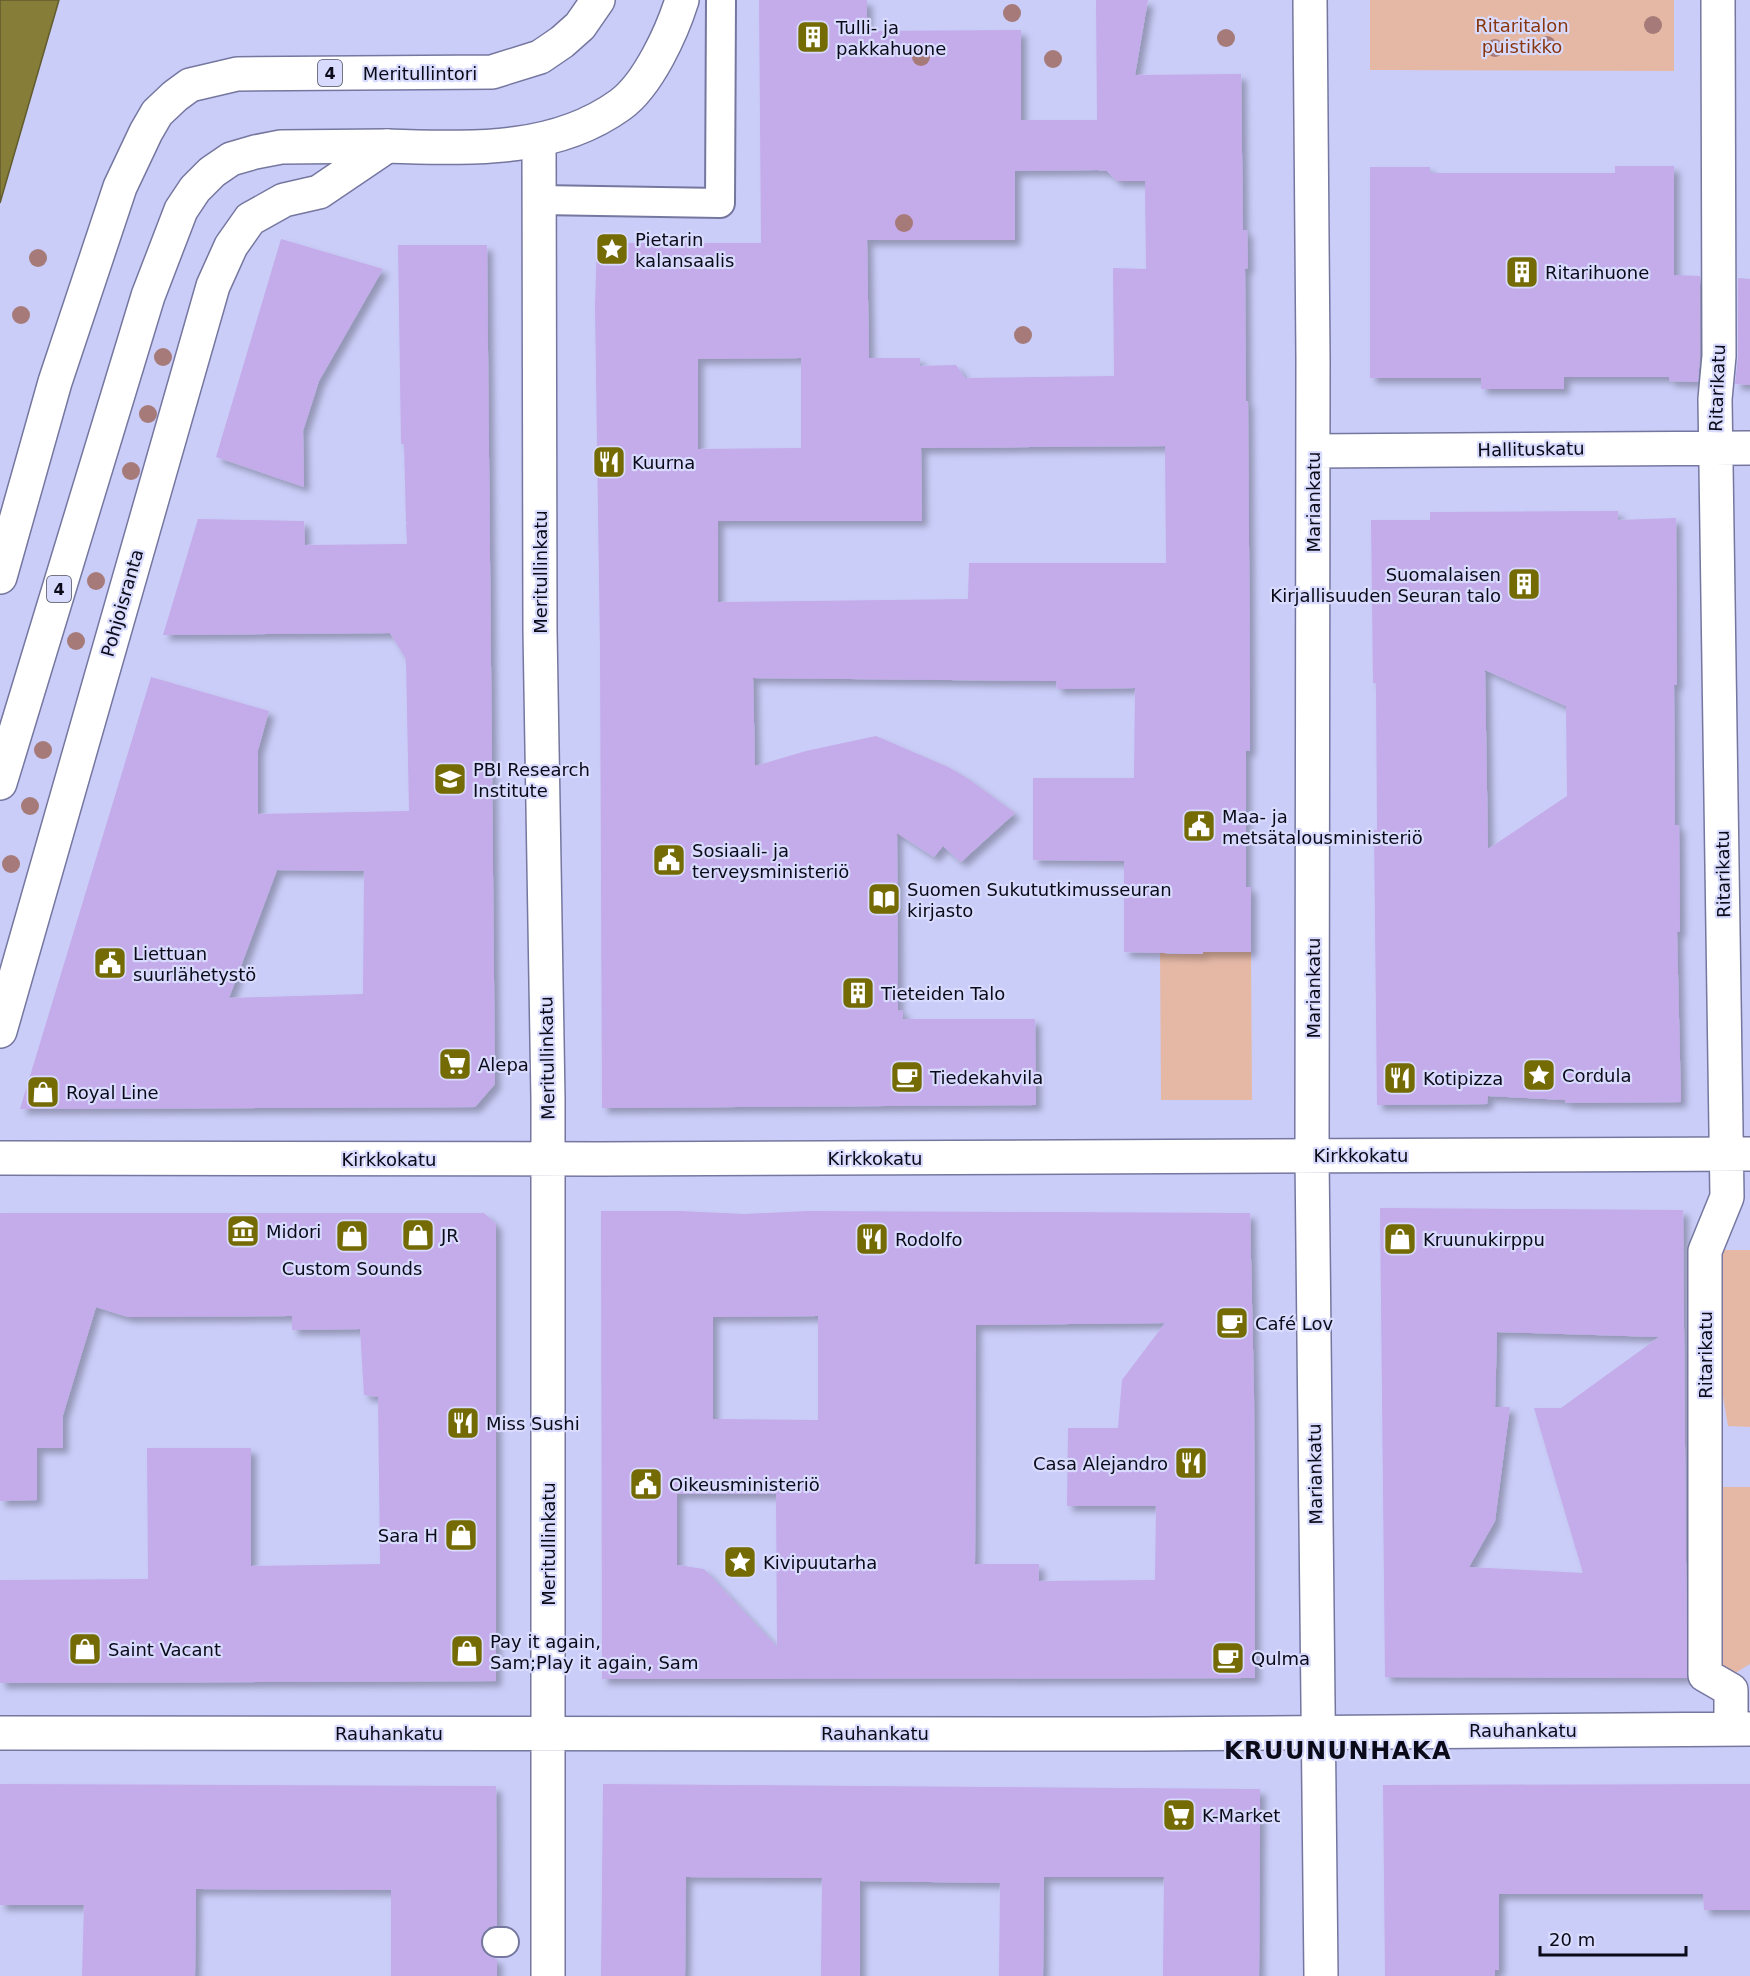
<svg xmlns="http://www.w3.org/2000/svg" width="1750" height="1976" font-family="'DejaVu Sans',sans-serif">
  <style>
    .green { fill: #e5b8a6 }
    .water { fill: #867e38; stroke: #615b2e; stroke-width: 1.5 }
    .building { fill: #c4abe9; fill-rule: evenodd; filter: url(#shadow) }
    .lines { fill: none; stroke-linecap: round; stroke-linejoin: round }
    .lane-casing { stroke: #75779f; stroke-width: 32 }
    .street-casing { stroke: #75779f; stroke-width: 36 }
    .primary-casing { stroke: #75779f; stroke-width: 36 }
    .lane { stroke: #fff; stroke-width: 28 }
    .street { stroke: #fff; stroke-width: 33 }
    .primary { stroke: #fff; stroke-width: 33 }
    .tree { fill: #a67a78 }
    .labels { text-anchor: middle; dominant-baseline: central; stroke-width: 4.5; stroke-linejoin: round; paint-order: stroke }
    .shield { fill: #d8dbfe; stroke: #48495d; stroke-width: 1.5 }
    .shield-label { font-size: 16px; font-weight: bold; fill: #0a0a18 }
    .park-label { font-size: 18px; fill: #88370f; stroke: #d8dbfe }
    .poi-label { font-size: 18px; fill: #0a0a18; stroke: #d8dbfe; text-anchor: start }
    .street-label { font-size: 18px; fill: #0a0a18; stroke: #d8dbfe }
    .district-label { font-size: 24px; font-weight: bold; letter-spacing: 1.5px; fill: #0a0a18; stroke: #d8dbfe }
  </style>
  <defs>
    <filter id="shadow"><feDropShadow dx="5.5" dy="5.5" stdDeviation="3" flood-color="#0004"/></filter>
  </defs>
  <rect width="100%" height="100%" fill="#cacdf8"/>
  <path class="green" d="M 1370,0 L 1674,0 L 1674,71 L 1370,70 Z
    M 1160,952 L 1166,952 L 1166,954 L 1202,954 L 1203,952 L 1251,952 L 1252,1100 L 1161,1100 Z
    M 1717,1250 L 1750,1250 L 1750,1427 L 1728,1426 L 1718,1367 Z
    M 1711,1487 L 1750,1487 L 1750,1664 L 1737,1672 L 1715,1673 Z"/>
  <path class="water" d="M 0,0 L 59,0 L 0,203 Z"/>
  <path class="building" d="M 759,0 L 867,0 L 867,31 L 1021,30 L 1021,120 L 1097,120 L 1096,0 L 1148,0 L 1135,75 L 1241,74 L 1243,230 L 1247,230 L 1248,268 L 1245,269 L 1246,401 L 1248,401 L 1250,688 L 1250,751 L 1246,751 L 1246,887 L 1251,887 L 1251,952 L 1203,952 L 1203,954 L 1124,952 L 1124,861 L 1033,860 L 1033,778 L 1134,778 L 1135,688 L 1057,689 L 1056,681 L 753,678 L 755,766 L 806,751 L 876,736 L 948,767 L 967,778 L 1015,813 L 961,862 L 943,846 L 934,857 L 897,833 L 898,1011 L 903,1010 L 903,1019 L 1035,1019 L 1036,1105 L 602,1108 L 600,649 L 595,306 L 597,243 L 761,243 ZM 1097,170 L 1107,171 L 1117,181 L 1145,181 L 1146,269 L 1113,268 L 1114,376 L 965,378 L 956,365 L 920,366 L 920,358 L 869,358 L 867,240 L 1015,240 L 1015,171 ZM 801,358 L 801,448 L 698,449 L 698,359 ZM 1165,446 L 1166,563 L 969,563 L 968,599 L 718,602 L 718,521 L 922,521 L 921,448 Z
    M 1615,166 L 1674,166 L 1674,275 L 1700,276 L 1700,355 L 1698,382 L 1669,381 L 1669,377 L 1564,377 L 1564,389 L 1481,389 L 1481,378 L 1370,378 L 1370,167 L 1430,167 L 1430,173 L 1615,173 Z
    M 281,239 L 383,269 L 319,381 L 303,431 L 304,487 L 216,457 Z
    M 398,245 L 487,245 L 495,1084 L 475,1107 L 20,1109 L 151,677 L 269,711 L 258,750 L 258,814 L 409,811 L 406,659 L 390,633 L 163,635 L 198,519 L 304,521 L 305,545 L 407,544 L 406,524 L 408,524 L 406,523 L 404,444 L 401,444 ZM 277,870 L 364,871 L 363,994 L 229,998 Z
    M 1738,278 L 1750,279 L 1750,385 L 1735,384 L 1738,356 Z
    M 1618,511 L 1618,520 L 1676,518 L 1677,685 L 1674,685 L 1675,825 L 1679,825 L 1680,932 L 1677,932 L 1681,1102 L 1565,1103 L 1565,1100 L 1488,1096 L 1487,1104 L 1377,1105 L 1374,830 L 1377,830 L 1376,683 L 1373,683 L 1371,520 L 1430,520 L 1430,512 ZM 1485,670 L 1566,706 L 1567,796 L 1488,849 Z
    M 1380,1208 L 1683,1210 L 1687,1678 L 1385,1677 ZM 1497,1332 L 1659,1337 L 1561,1408 L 1534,1408 L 1583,1573 L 1469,1567 L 1495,1521 L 1510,1407 L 1495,1407 Z
    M 601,1211 L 680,1211 L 744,1214 L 807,1211 L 1250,1213 L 1254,1394 L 1255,1678 L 602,1679 ZM 818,1316 L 818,1420 L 713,1419 L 713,1317 ZM 1165,1323 L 1122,1380 L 1118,1428 L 1068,1428 L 1067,1506 L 1156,1506 L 1155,1580 L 1039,1581 L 1039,1564 L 975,1564 L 976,1325 ZM 677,1494 L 776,1494 L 777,1647 L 704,1569 L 677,1565 Z
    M 0,1213 L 484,1213 L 496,1224 L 496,1681 L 0,1683 L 0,1580 L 148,1579 L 147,1448 L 251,1448 L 251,1566 L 380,1564 L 378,1397 L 364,1395 L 360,1329 L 292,1330 L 292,1316 L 128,1317 L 96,1307 L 63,1415 L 63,1448 L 37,1448 L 37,1500 L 0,1501 Z
    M 0,1784 L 496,1786 L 497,1926 L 489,1927 L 483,1933 L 481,1943 L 483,1951 L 488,1956 L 497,1959 L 497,1976 L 391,1976 L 391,1890 L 196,1889 L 195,1976 L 82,1976 L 84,1905 L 0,1905 Z
    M 603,1784 L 1260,1789 L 1259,1976 L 1163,1976 L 1164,1877 L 1044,1877 L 1043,1976 L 999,1976 L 1000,1883 L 860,1881 L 860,1976 L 821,1976 L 822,1878 L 686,1877 L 685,1976 L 601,1976 Z
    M 1750,1784 L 1750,1910 L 1704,1910 L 1703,1894 L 1499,1894 L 1499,1970 L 1495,1970 L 1495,1976 L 1385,1976 L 1383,1785 Z"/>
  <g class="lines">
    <g class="lane-casing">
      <path id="lane" d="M 540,200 L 720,203 L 721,0
        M 497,1942 L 504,1942"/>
    </g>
    <g class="street-casing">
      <path id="street" d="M 1310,0 L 1313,359 L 1312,1156 L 1321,1976
        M 1718,0 L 1719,356 L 1715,399 L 1727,1197 L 1705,1251 L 1705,1675 L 1731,1690 L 1731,1729
        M 539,141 L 540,630 L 548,1099 L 548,1976
        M 1313,451 L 1750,448
        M 0,1031 L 213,286 L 231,246 L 250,219 L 284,200 L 319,192 L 387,146
        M 0,1158 L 600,1159 L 1750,1154
        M 0,1733 L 1144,1734 L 1750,1729"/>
    </g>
    <g class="primary-casing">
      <path id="primary" d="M 0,577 L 55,382 L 120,187 L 146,132 L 157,113 L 175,96 L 190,85 L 237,74 L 492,72 L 540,57 L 562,42 L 580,26 L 598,0
        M 0,783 L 148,296 L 181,210 L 195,189 L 212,172 L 231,159 L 255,152 L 281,147 C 316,147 352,146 387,146 C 466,148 552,154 620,105 C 648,85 672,32 682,0"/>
    </g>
    <use href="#lane" class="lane"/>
    <use href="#street" class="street"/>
    <use href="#primary" class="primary"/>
  </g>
  <g class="tree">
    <circle cx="1012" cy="13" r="9"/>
    <circle cx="1653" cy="25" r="9"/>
    <circle cx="1226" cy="38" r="9"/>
    <circle cx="1547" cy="45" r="9"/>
    <circle cx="1495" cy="48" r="9"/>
    <circle cx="921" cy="57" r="9"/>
    <circle cx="1053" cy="59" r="9"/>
    <circle cx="904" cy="223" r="9"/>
    <circle cx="38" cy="258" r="9"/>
    <circle cx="21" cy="315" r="9"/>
    <circle cx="1023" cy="335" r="9"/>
    <circle cx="163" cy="357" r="9"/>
    <circle cx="148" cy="414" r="9"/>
    <circle cx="131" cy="471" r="9"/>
    <circle cx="96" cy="581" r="9"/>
    <circle cx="76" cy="641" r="9"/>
    <circle cx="43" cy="750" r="9"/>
    <circle cx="30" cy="806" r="9"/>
    <circle cx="11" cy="864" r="9"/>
  </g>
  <defs>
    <g id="building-square" transform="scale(1.725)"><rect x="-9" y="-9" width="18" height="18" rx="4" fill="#756b04" stroke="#d8dbfe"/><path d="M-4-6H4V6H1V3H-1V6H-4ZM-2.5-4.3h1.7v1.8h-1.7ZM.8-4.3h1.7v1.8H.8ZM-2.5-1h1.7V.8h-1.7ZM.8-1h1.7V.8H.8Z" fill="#fff"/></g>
    <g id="sight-square" transform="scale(1.725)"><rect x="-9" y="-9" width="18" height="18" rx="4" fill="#756b04" stroke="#d8dbfe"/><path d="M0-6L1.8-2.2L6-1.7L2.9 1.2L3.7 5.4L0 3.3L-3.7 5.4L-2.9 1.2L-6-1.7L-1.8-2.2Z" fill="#fff"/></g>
    <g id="restaurant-square" transform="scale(1.725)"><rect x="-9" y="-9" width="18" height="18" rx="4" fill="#756b04" stroke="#d8dbfe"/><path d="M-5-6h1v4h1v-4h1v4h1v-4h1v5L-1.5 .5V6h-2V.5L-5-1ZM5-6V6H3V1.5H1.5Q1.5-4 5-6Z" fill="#fff"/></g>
    <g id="school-square" transform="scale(1.725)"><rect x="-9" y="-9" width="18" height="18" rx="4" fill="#756b04" stroke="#d8dbfe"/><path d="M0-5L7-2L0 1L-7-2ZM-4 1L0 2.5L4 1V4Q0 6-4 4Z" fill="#fff"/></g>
    <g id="civic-square" transform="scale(1.725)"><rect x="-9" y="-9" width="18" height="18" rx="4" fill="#756b04" stroke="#d8dbfe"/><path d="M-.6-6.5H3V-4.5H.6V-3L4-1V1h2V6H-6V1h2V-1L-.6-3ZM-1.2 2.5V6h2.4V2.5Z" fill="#fff"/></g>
    <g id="library-square" transform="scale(1.725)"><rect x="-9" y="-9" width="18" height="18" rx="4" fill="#756b04" stroke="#d8dbfe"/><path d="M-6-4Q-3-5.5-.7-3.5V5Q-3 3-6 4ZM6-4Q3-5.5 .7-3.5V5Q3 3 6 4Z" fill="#fff"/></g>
    <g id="supermarket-square" transform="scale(1.725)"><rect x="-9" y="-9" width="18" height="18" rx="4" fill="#756b04" stroke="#d8dbfe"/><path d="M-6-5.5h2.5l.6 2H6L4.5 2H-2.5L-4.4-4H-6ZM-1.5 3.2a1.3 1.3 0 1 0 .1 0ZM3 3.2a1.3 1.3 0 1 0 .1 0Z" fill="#fff"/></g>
    <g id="cafe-square" transform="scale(1.725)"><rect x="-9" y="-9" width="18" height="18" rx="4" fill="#756b04" stroke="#d8dbfe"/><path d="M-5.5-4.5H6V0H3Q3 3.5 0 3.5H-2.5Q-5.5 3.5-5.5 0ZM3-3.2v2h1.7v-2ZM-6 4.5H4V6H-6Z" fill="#fff"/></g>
    <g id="shop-square" transform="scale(1.725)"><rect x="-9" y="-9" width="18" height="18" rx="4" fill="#756b04" stroke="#d8dbfe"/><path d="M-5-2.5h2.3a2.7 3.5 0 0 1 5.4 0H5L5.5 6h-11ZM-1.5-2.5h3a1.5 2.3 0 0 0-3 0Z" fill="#fff"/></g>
    <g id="museum-square" transform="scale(1.725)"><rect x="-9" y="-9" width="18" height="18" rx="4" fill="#756b04" stroke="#d8dbfe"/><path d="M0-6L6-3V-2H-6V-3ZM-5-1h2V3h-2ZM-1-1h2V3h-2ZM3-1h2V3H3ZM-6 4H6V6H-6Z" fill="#fff"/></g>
  </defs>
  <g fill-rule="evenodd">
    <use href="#building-square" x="813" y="37"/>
    <use href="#sight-square" x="612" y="249"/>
    <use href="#building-square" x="1522" y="272"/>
    <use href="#restaurant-square" x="609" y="462"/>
    <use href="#building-square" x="1524" y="584"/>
    <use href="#school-square" x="450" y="779"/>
    <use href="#civic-square" x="1199" y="826"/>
    <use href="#civic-square" x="669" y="860"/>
    <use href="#library-square" x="884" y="899"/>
    <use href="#civic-square" x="110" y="963"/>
    <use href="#building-square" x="858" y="993"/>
    <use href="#supermarket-square" x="455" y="1064"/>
    <use href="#sight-square" x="1539" y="1075"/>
    <use href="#cafe-square" x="907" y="1077"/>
    <use href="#restaurant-square" x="1400" y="1078"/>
    <use href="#shop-square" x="43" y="1092"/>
    <use href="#museum-square" x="243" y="1231"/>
    <use href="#shop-square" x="418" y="1235"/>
    <use href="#shop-square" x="352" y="1236"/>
    <use href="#restaurant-square" x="872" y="1239"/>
    <use href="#shop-square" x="1400" y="1239"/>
    <use href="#cafe-square" x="1232" y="1323"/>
    <use href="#restaurant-square" x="463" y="1423"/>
    <use href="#restaurant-square" x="1191" y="1463"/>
    <use href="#civic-square" x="646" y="1484"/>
    <use href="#shop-square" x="461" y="1535"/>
    <use href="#sight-square" x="740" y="1562"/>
    <use href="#shop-square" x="85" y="1649"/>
    <use href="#shop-square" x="467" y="1651"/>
    <use href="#cafe-square" x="1228" y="1658"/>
    <use href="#supermarket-square" x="1179" y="1815"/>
  </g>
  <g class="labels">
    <g class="shield">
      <rect x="318" y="60" width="24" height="26" rx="4.5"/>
      <rect x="47" y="576" width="24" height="26" rx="4.5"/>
    </g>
    <g class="shield-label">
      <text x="330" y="73">4</text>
      <text x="59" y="589">4</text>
    </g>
    <g class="park-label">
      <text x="1522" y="25">Ritaritalon<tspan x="1522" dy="21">puistikko</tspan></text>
    </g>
    <g class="poi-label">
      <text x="836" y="27">Tulli- ja<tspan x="836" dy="21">pakkahuone</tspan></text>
      <text x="635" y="239">Pietarin<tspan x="635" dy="21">kalansaalis</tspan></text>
      <text x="1545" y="272">Ritarihuone</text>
      <text x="632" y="462">Kuurna</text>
      <text x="1501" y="574" text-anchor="end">Suomalaisen<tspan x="1501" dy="21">Kirjallisuuden Seuran talo</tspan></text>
      <text x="473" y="769">PBI Research<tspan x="473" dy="21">Institute</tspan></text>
      <text x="1222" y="816">Maa- ja<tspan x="1222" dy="21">metsätalousministeriö</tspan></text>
      <text x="692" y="850">Sosiaali- ja<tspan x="692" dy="21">terveysministeriö</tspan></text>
      <text x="907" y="889">Suomen Sukututkimusseuran<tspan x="907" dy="21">kirjasto</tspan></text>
      <text x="133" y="953">Liettuan<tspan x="133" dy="21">suurlähetystö</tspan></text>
      <text x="881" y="993">Tieteiden Talo</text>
      <text x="478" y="1064">Alepa</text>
      <text x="1562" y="1075">Cordula</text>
      <text x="930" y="1077">Tiedekahvila</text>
      <text x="1423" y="1078">Kotipizza</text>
      <text x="66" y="1092">Royal Line</text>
      <text x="266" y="1231">Midori</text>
      <text x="441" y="1235">JR</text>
      <text x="895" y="1239">Rodolfo</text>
      <text x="1423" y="1239">Kruunukirppu</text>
      <text x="352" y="1268" text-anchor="middle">Custom Sounds</text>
      <text x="1255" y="1323">Café Lov</text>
      <text x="486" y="1423">Miss Sushi</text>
      <text x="1168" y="1463" text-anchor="end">Casa Alejandro</text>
      <text x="669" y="1484">Oikeusministeriö</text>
      <text x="438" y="1535" text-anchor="end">Sara H</text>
      <text x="763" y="1562">Kivipuutarha</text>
      <text x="490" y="1641">Pay it again,<tspan x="490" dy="21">Sam;Play it again, Sam</tspan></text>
      <text x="108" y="1649">Saint Vacant</text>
      <text x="1251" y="1658">Qulma</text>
      <text x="1202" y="1815">K-Market</text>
    </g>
    <g class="street-label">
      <text x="420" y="73">Meritullintori</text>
      <text transform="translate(1717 388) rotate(-88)">Ritarikatu</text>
      <text transform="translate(1531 449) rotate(-1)">Hallituskatu</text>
      <text transform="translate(1313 502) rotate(-90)">Mariankatu</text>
      <text transform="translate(540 572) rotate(-90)">Meritullinkatu</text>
      <text transform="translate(122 603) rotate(-74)">Pohjoisranta</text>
      <text transform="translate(1723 874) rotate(-91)">Ritarikatu</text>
      <text transform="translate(1313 988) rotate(-90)">Mariankatu</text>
      <text transform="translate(547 1058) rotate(-91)">Meritullinkatu</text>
      <text x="1361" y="1155">Kirkkokatu</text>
      <text x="875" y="1158">Kirkkokatu</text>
      <text x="389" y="1159">Kirkkokatu</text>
      <text transform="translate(1705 1355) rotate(-90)">Ritarikatu</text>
      <text transform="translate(1315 1474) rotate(-91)">Mariankatu</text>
      <text transform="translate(548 1544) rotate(-90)">Meritullinkatu</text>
      <text x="1523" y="1730">Rauhankatu</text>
      <text x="389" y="1733">Rauhankatu</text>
      <text x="875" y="1733">Rauhankatu</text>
    </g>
    <g class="district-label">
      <text x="1338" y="1751">KRUUNUNHAKA</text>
    </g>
  </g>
  <path d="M1540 1946v9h146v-9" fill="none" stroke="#0a0a18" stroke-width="3"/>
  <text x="1549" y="1946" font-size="18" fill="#0a0a18" stroke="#d8dbfe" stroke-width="4.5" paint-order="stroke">20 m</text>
</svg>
